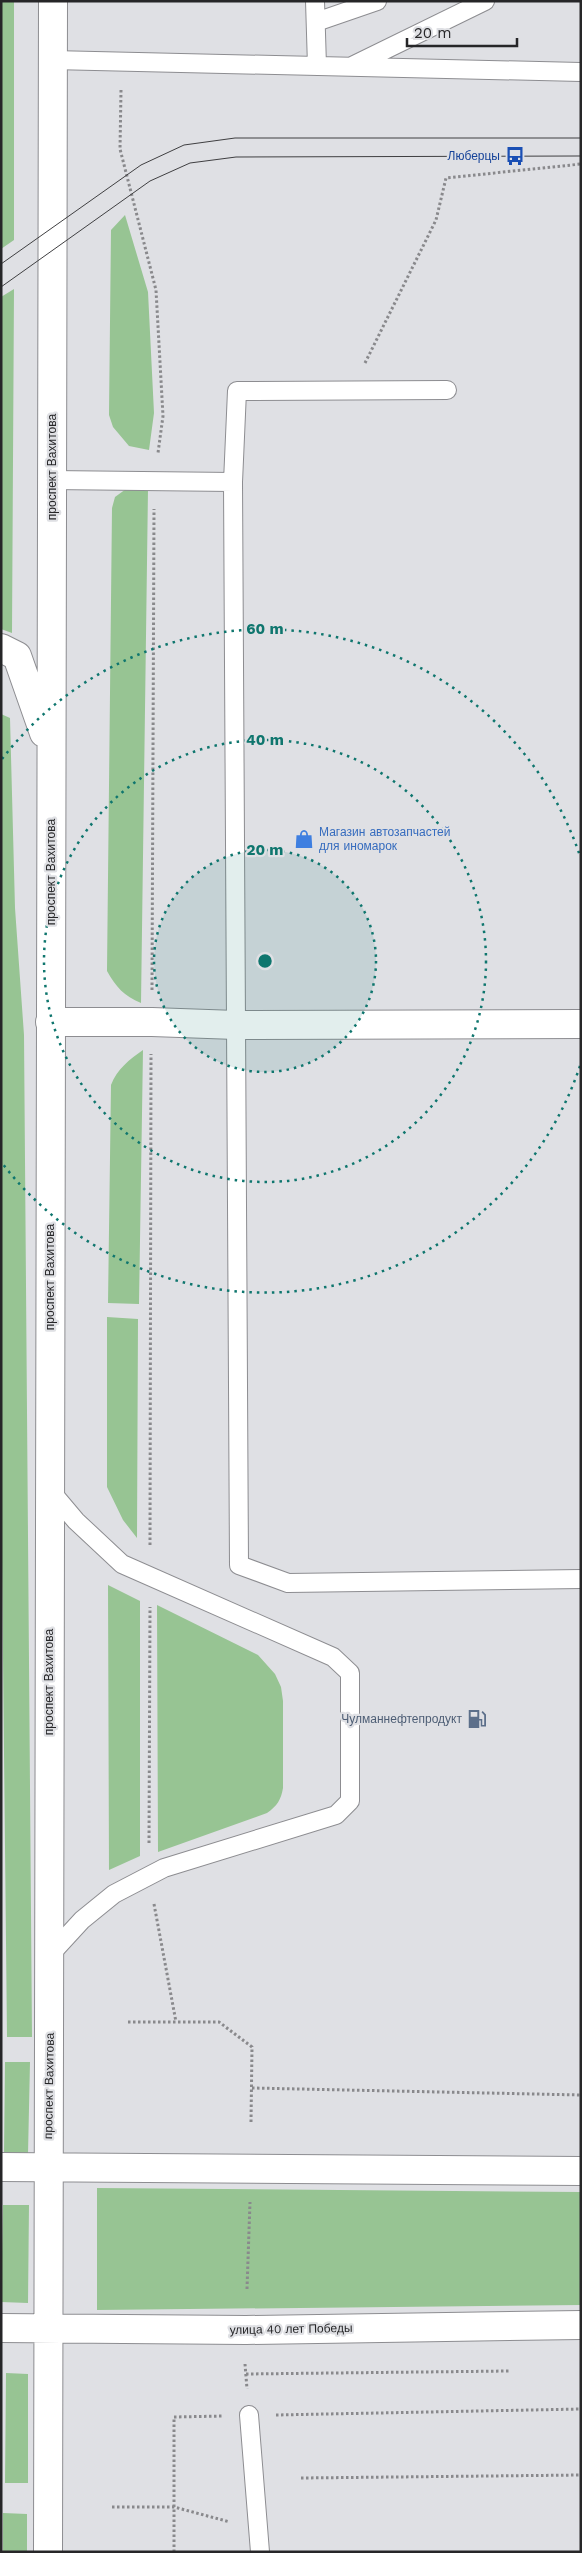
<svg xmlns="http://www.w3.org/2000/svg" width="582" height="2553" font-family="'Work Sans',sans-serif">
  <style>
    .green { fill: #97c493 }
    .lines { fill: none; stroke-linecap: round; stroke-linejoin: round }
    .lane-casing { stroke: #8d8d91; stroke-width: 20 }
    .street-casing { stroke: #8d8d91; stroke-width: 30 }
    .secondary-casing { stroke: #8d8d91; stroke-width: 30 }
    .path { stroke: #89898c; stroke-width: 3; stroke-dasharray: 2.5 2.5; stroke-linecap: butt }
    .lane { stroke: #fff; stroke-width: 18 }
    .street { stroke: #fff; stroke-width: 28 }
    .secondary { stroke: #fff; stroke-width: 28 }
    .tram { stroke: #3f3f41; stroke-width: 1 }
    .ring { fill: none; stroke: #0f766e; stroke-width: 2.5; stroke-dasharray: 2.5 5 }
    .labels { text-anchor: middle; dominant-baseline: central; stroke-width: 4.5; stroke-linejoin: round; paint-order: stroke }
    .transit-label { font-size: 12px; fill: #164399; stroke: #dfe0e4; text-anchor: end }
    .street-label { font-size: 12px; fill: #262628; stroke: #dfe0e4 }
    .shop-label { font-size: 12px; fill: #366cbe; stroke: #dfe0e4; text-anchor: start }
    .service-label { font-size: 12px; fill: #4e5e75; stroke: #dfe0e4; text-anchor: end }
    .centre { fill: #0f766e; stroke: #dfe0e4; stroke-width: 2.5 }
    .ring-label { font-size: 15px; text-anchor: middle; font-weight: bold; fill: #0f766e; stroke: #dfe0e4; stroke-width: 4.5; stroke-linejoin: round; paint-order: stroke }
  </style>
  <rect width="100%" height="100%" fill="#dfe0e4"/>
  <path class="green" d="M 1,1 L 14,1 L 14,240 L 1,249 Z
    M 125,215 L 148,292 L 154,413 L 149,450 L 129,446 L 113,427 L 109,415 L 111,230 Z
    M 14,289 L 12,633 L 1,629 L 1,297 Z
    M 126,489 L 148,489 L 141,1003 C 124,996 116,987 107,971 L 112,508 L 115,497 Z
    M 1,714 L 10,718 L 15,908 L 24,1035 L 32,2037 L 7,2037 L 1,1467 Z
    M 143,1050 L 139,1304 L 108,1303 L 111,1085 C 117,1069 130,1059 143,1050 Z
    M 107,1317 L 138,1319 L 137,1538 L 123,1520 L 107,1487 Z
    M 108,1585 L 140,1601 L 140,1856 L 109,1870 Z
    M 157,1605 L 258,1655 L 275,1674 L 281,1687 L 283,1701 L 283,1788 C 281,1800 277,1806 267,1813 L 158,1852 Z
    M 5,2062 L 30,2062 L 28,2154 L 4,2154 Z
    M 97,2188 L 581,2192 L 581,2305 L 97,2310 Z
    M 3,2205 L 29,2205 L 28,2303 L 1,2302 Z
    M 6,2373 L 28,2374 L 28,2483 L 5,2483 Z
    M 3,2513 L 27,2514 L 27,2552 L 3,2552 Z"/>
  <g class="lines">
    <g class="lane-casing">
      <path id="lane" d="M 315,1 L 317,66
        M 316,22 L 377,1
        M 52,60 L 581,72
        M 352,66 L 485,1
        M 447,390 L 237,391 L 233,482 L 239,1565 L 288,1583 L 581,1579
        M 51,480 L 233,482
        M 48,1957 L 82,1920 L 114,1894 L 164,1868 L 336,1815 L 350,1801 L 350,1673 L 333,1657 L 122,1564 L 76,1521 L 49,1489
        M 249,2415 L 260,2552"/>
    </g>
    <g class="street-casing">
      <path id="street" d="M 50,1022 L 152,1022 L 236,1025 L 581,1024"/>
    </g>
    <g class="secondary-casing">
      <path id="secondary" d="M 1,648 L 17,656 L 44,733
        M 1,2167 L 581,2171
        M 1,2328 L 246,2330 L 581,2325
        M 48,2552 L 53,1"/>
    </g>
    <path class="path" d="M 121,90 L 120,149 L 156,290 L 163,416 L 158,453
      M 365,363 L 436,220 L 446,178 L 581,164
      M 152,990 L 154,509
      M 150,1545 L 151,1054
      M 149,1843 L 150,1607
      M 154,1904 L 176,2022
      M 128,2022 L 219,2022 L 252,2047 L 251,2122
      M 252,2088 L 581,2095
      M 247,2289 L 250,2202
      M 245,2364 L 247,2389
      M 246,2374 L 509,2371
      M 276,2415 L 581,2409
      M 301,2478 L 581,2475
      M 112,2507 L 174,2507 L 230,2522
      M 174,2552 L 174,2417 L 223,2416"/>
    <use href="#lane" class="lane"/>
    <use href="#street" class="street"/>
    <use href="#secondary" class="secondary"/>
    <path class="tram" d="M 1,264 L 141,165 L 184,145 L 235,138 L 581,138
      M 1,287 L 150,181 L 190,163 L 236,157 L 581,156"/>
  </g>
  <circle cx="265" cy="961" r="111" fill="#0f766e" fill-opacity=".12"/>
  <g class="ring">
    <circle cx="265" cy="961" r="111"/>
    <circle cx="265" cy="961" r="221"/>
    <path d="M580 1066A332 332 0 0 1 2 1163M2 759A332 332 0 0 1 580 856"/>
  </g>
  <defs>
    <g id="bus-bare" transform="scale(1.5)"><path d="M-5-6H5V4H4V6H2V4H-2V6H-4V4H-5ZM-3.5-4V0h7V-4ZM-3.5 1.2v1.5H-2V1.2ZM2 1.2v1.5H3.5V1.2Z" fill="#1a4fb4" stroke="#dfe0e4" stroke-width="2.5" paint-order="stroke"/></g>
    <g id="shop-bare" transform="scale(1.5)"><path d="M-5-2.5h2.3a2.7 3.5 0 0 1 5.4 0H5L5.5 6h-11ZM-1.5-2.5h3a1.5 2.3 0 0 0-3 0Z" fill="#3f7fe0" stroke="#dfe0e4" stroke-width="2.5" paint-order="stroke"/></g>
    <g id="fuel-bare" transform="scale(1.5)"><path d="M-5.5-6h7V0h2V4h1.3V-2.5L3-4.5l.8-.8L6-3V5H2.5V1h-1V6h-7ZM-4.2-4.7v3.2H.2V-4.7Z" fill="#5c6f8a" stroke="#dfe0e4" stroke-width="2.5" paint-order="stroke"/></g>
  </defs>
  <g fill-rule="evenodd">
    <use href="#bus-bare" x="515" y="156"/>
    <use href="#shop-bare" x="304" y="839"/>
    <use href="#fuel-bare" x="477" y="1719"/>
  </g>
  <g class="labels">
    <g class="transit-label">
      <text x="500" y="156">Люберцы</text>
    </g>
    <g class="street-label">
      <text transform="translate(52 467) rotate(-90)">проспект Вахитова</text>
      <text transform="translate(51 872) rotate(-90)">проспект Вахитова</text>
      <text transform="translate(50 1277) rotate(-90)">проспект Вахитова</text>
      <text transform="translate(49 1682) rotate(-90)">проспект Вахитова</text>
      <text transform="translate(49 2086) rotate(-89)">проспект Вахитова</text>
      <text transform="translate(291 2329) rotate(-1)">улица 40 лет Победы</text>
    </g>
    <g class="shop-label">
      <text x="319" y="832">Магазин автозапчастей<tspan x="319" dy="14">для иномарок</tspan></text>
    </g>
    <g class="service-label">
      <text x="462" y="1719">Чулманнефтепродукт</text>
    </g>
  </g>
  <circle cx="265" cy="961" r="8" class="centre"/>
  <g class="ring-label">
    <text x="265" y="634">60 m</text>
    <text x="265" y="745">40 m</text>
    <text x="265" y="855">20 m</text>
  </g>
  <rect width="582" height="2553" fill="none" stroke="#262628" stroke-width="5"/>
  <path d="M407 38v8h110v-8" fill="none" stroke="#262628" stroke-width="2.5"/>
  <text x="414" y="38" font-size="15" fill="#262628" stroke="#dfe0e4" stroke-width="4" paint-order="stroke">20 m</text>
</svg>
